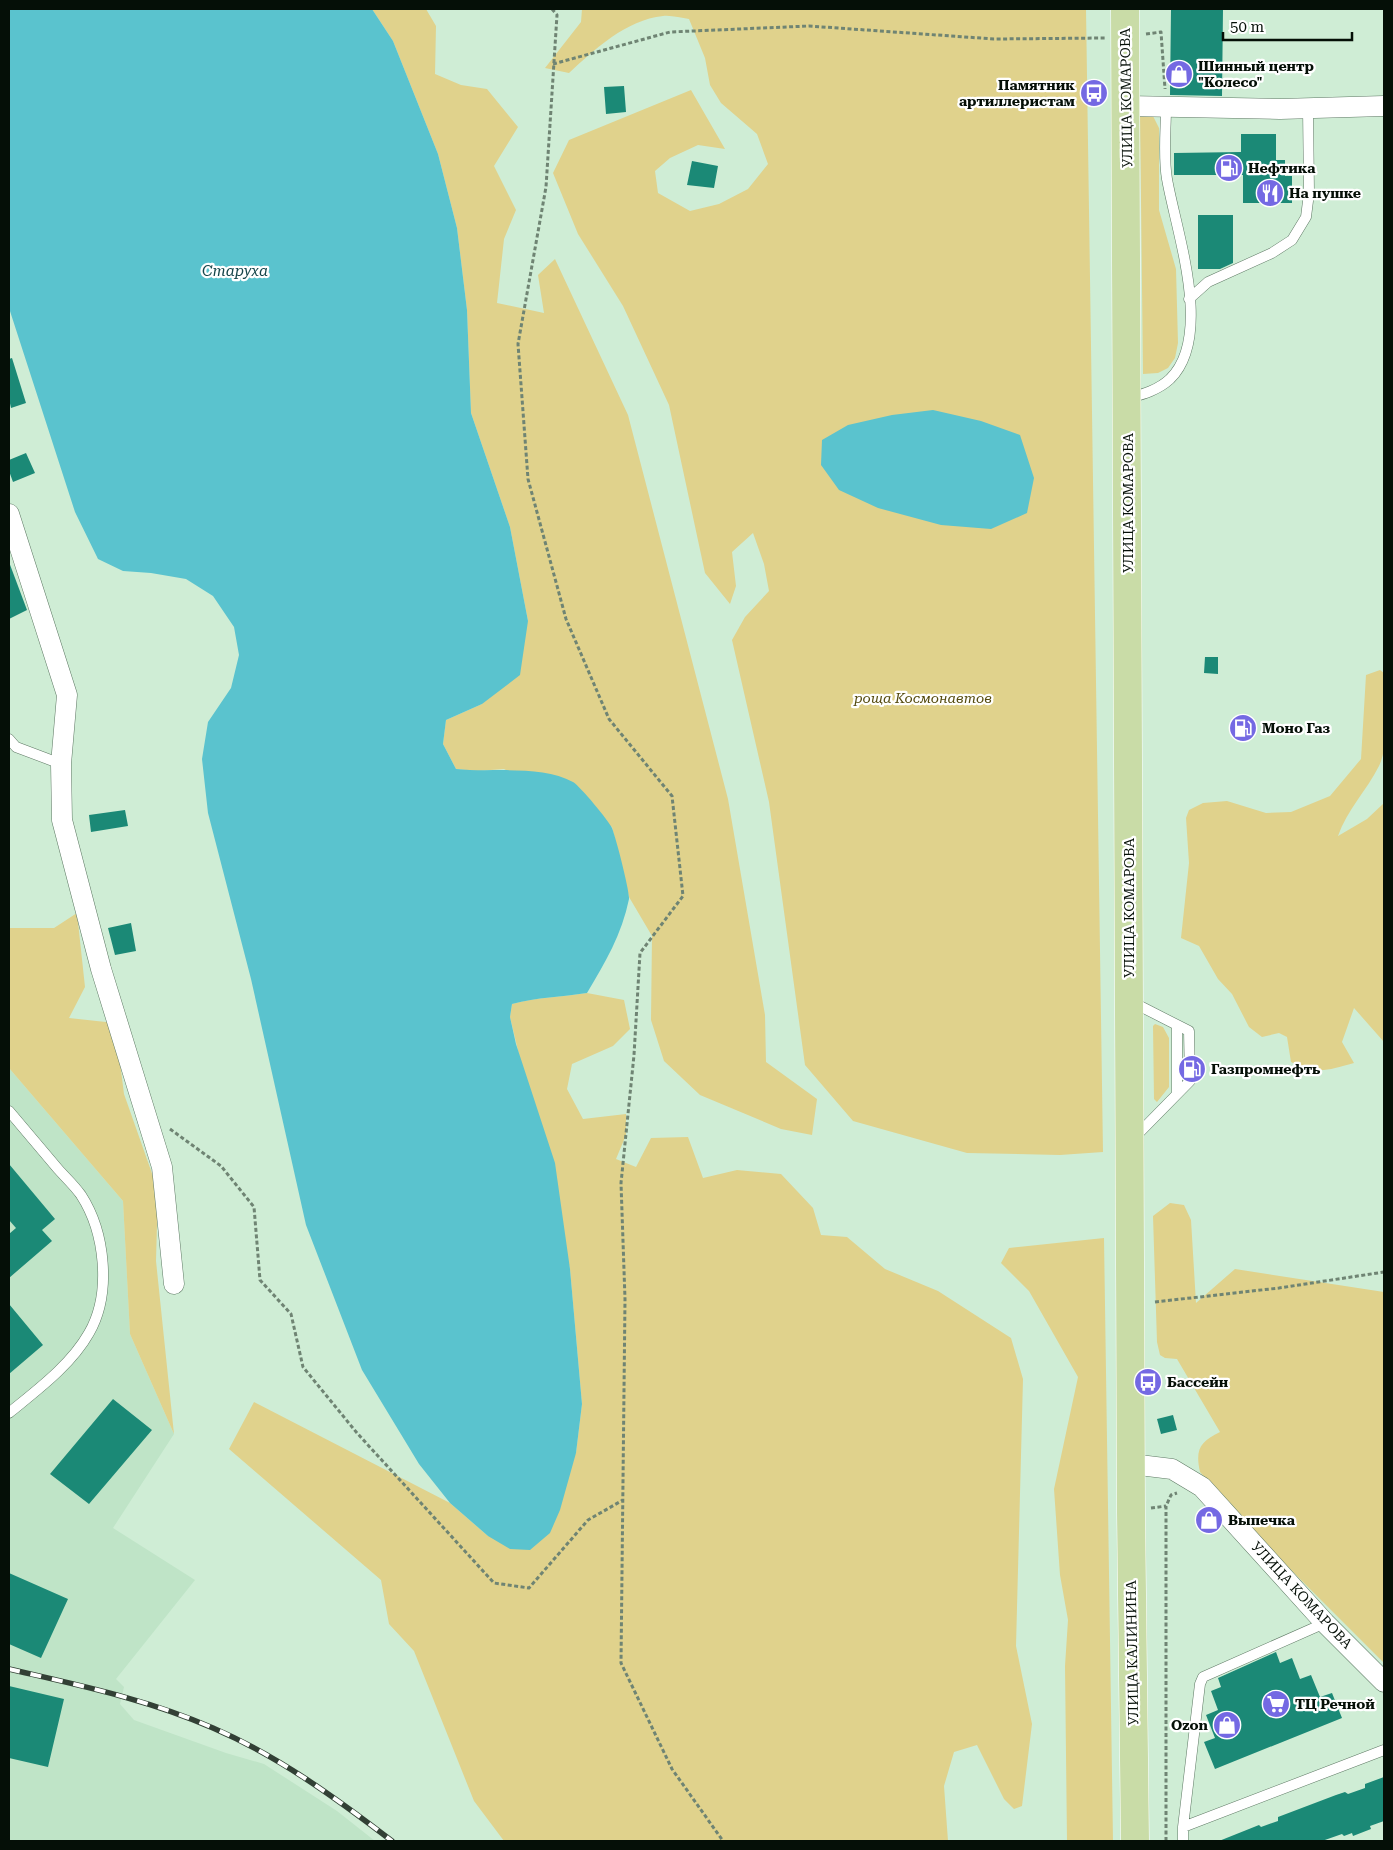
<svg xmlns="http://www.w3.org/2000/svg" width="1393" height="1850" font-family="'Roboto Serif',serif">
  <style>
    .built { fill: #bfe4c7 }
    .green { fill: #e0d28c }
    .water { fill: #5ac3ce }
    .building { fill: #1b8976 }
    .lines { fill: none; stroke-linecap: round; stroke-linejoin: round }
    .lane-casing { stroke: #5e7964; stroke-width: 11 }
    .street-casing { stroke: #5e7964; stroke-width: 21 }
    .primary-casing { stroke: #fff; stroke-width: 29 }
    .path { stroke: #6f8473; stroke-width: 3; stroke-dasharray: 4 2.5; stroke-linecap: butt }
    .lane { stroke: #fff; stroke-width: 10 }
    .street { stroke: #fff; stroke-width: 20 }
    .primary { stroke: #c9dca7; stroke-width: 28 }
    .rail-casing { stroke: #324035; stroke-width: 5.5 }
    .rail { stroke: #fff; stroke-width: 4; stroke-dasharray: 11; stroke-linecap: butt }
    .labels { text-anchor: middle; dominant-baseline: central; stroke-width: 4.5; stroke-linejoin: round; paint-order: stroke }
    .poi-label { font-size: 14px; font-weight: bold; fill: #050f07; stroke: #fff; text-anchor: start }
    .street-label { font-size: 14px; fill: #050f07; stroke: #fff }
    .park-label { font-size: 14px; font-style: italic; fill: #544a0e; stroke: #fff }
    .water-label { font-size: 15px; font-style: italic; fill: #15454a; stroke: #fff }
  </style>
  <rect width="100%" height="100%" fill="#cfedd5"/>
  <path class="built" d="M 9,1068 L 123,1201 L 130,1334 L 174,1434 L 113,1528 L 195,1580 L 116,1679 L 124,1687 L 120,1704 L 134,1720 L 226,1753 L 264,1764 L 337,1811 L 375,1841 L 9,1841 Z"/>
  <path class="green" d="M 372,9 L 426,9 L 436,26 L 435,74 L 461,85 L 487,89 L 518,127 L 494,166 L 516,210 L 504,239 L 497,303 L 544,313 L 538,275 L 555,259 L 628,415 L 728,799 L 765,1015 L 766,1062 L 817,1099 L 812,1135 L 781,1129 L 700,1095 L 664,1061 L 651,1020 L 652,936 L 629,897 L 612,827 L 504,769 L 477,771 L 456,769 L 443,744 L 446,720 L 482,704 L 528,621 L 510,527 L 471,413 L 467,310 L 457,228 L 438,154 L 393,41 Z
    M 582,9 L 1086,9 L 1103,1152 L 1060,1155 L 967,1153 L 853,1121 L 805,1065 L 769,802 L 732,640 L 745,617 L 769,591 L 764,564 L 753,533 L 732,552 L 736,586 L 730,604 L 705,573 L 669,405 L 623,306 L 578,234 L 553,173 L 569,140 L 691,90 L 725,149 L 698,145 L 670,158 L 655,171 L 658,193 L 690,211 L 719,204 L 748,189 L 768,164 L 757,134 L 721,103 L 710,85 L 705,58 L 689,19 C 681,18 671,15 663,16 C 626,20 595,49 569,73 L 545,68 L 581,22 Z
    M 1140,112 L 1151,112 L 1159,128 L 1159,210 L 1176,269 L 1178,343 L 1175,358 L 1168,368 L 1158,373 L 1143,374 Z
    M 1380,670 L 1384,673 C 1384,698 1390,744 1379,766 C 1367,790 1347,810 1338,836 L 1367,819 L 1384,803 L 1384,1042 L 1354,1008 L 1342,1042 L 1354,1063 C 1326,1071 1317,1074 1291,1062 L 1287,1037 L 1279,1033 L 1262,1037 L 1249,1027 L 1232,994 L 1218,979 L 1199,946 L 1181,938 L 1189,863 L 1186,818 L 1189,810 L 1203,803 L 1227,801 L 1266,813 L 1291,812 L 1330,796 L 1361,759 L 1366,675 Z
    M 77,913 L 85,987 L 69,1018 L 115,1023 L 124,1094 L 161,1199 L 157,1224 L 156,1261 L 174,1434 L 130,1334 L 123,1201 L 9,1068 L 9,928 L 54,928 Z
    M 587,993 L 624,1000 L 630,1029 L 613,1046 L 572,1064 L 567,1089 L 583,1119 L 626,1114 L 626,1135 L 616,1159 L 636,1167 L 651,1138 L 688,1137 L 703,1178 L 737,1170 L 781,1174 L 813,1208 L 821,1235 L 847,1237 L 885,1269 L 938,1291 L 1011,1338 L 1023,1379 L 1016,1646 L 1032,1724 L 1022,1806 L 1014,1809 L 1004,1799 L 977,1745 L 954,1752 L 944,1786 L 948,1841 L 504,1841 L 474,1801 L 414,1651 L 389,1624 L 381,1580 L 229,1449 L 254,1402 L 450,1503 L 488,1536 L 576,1453 L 582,1404 L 570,1269 L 510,1017 L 512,1004 C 536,997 562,997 587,993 Z
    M 1155,1024 L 1163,1027 L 1169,1038 L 1169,1087 L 1157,1102 L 1154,1099 L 1153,1026 Z
    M 1170,1203 L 1184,1205 L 1191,1220 L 1196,1303 L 1235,1269 L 1384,1292 L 1384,1663 L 1287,1566 L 1200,1472 C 1195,1449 1200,1442 1220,1432 L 1177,1359 L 1165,1358 L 1160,1355 L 1157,1342 L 1153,1216 Z
    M 1104,1238 L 1113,1841 L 1067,1841 L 1065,1666 L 1068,1620 L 1060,1575 L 1054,1489 L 1078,1377 L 1029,1291 L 1001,1263 L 1009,1248 Z"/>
  <path class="water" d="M 9,9 L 372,9 L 393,41 L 438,154 L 457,228 L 467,310 L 471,413 L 510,527 L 528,621 L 520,675 L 482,704 L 446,720 L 443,744 L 456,769 C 491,773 541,764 573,782 C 580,786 609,821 612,828 C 616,838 630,892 629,899 C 622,934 605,963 587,993 C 562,997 537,997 512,1004 L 510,1017 L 516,1044 L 555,1163 L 570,1269 L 582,1404 L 576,1453 L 560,1510 L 550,1533 L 530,1550 L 510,1549 L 488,1536 L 450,1503 L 419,1464 L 362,1370 L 306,1225 L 251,979 L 208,813 L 202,759 L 208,722 L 231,688 L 239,655 L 234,627 L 213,596 L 186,579 L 151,573 L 123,571 L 98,559 L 75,512 L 9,308 Z
    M 933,410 L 981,421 L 1020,435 L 1034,478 L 1027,513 L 991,529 L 941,525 L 878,508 L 839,490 L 821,465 L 822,440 L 848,425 L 892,415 Z"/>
  <path class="building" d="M 1171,9 L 1223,9 L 1222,96 L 1170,95 Z
    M 624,86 L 626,112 L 606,114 L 604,87 Z
    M 1241,134 L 1276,134 L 1276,160 L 1285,160 L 1285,176 L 1292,176 L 1292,203 L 1243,203 L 1243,175 L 1174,175 L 1174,153 L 1241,152 Z
    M 692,161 L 718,166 L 714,188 L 687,185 Z
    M 1198,215 L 1233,215 L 1233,263 L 1220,269 L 1198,269 Z
    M 12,358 L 26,403 L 11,408 L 9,399 L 9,359 Z
    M 26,453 L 35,473 L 13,482 L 9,471 L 9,460 Z
    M 9,562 L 27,610 L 9,619 Z
    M 1205,657 L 1218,657 L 1218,674 L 1204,673 Z
    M 125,810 L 128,826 L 91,832 L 89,815 Z
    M 131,923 L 136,951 L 115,955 L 108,928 Z
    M 9,1164 L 55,1219 L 42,1230 L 52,1241 L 9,1278 L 9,1234 L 16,1228 L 9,1220 Z
    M 9,1304 L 43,1345 L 9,1374 Z
    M 113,1399 L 152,1430 L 89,1504 L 50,1474 Z
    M 1173,1415 L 1177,1430 L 1161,1434 L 1157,1419 Z
    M 9,1573 L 68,1599 L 41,1658 L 9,1644 Z
    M 1276,1652 L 1280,1663 L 1292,1658 L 1300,1679 L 1311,1675 L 1320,1697 L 1332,1693 L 1342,1718 L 1215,1769 L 1204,1742 L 1215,1738 L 1206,1715 L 1218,1710 L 1211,1691 L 1221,1687 L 1218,1678 Z
    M 9,1686 L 64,1699 L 48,1767 L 9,1758 Z
    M 1384,1777 L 1384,1821 L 1370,1826 L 1371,1829 L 1353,1836 L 1352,1833 L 1344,1836 L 1342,1834 L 1322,1841 L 1219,1841 L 1259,1825 L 1261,1827 L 1278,1821 L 1278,1817 L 1336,1795 L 1345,1792 L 1348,1794 L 1365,1788 L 1365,1784 Z"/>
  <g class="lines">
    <g class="lane-casing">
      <path id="lane" d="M 1189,299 L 1208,282 L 1272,253 L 1292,240 L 1306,217 L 1309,193 L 1308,108
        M 1129,398 C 1144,394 1158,390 1170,379 C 1214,336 1176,231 1167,179 C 1163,156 1166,130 1166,107
        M 9,739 L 16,747 L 61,764
        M 1130,1001 L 1189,1031 L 1190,1081 L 1134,1138
        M 1177,1094 L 1177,1025
        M 9,1111 C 25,1130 42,1150 58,1169 C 65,1177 74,1185 81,1195 C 105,1232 112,1293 89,1333 C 71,1365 37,1390 9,1413
        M 1183,1827 L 1384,1750
        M 1183,1841 L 1183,1827 L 1200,1684 L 1203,1677 L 1325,1623"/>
    </g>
    <g class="street-casing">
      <path id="street" d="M 1127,106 L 1280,109 L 1384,106
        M 9,514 L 67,695 L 61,764 L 62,820 L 101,969 L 162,1167 L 174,1284
        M 1131,1464 L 1172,1469 L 1202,1487 L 1325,1623 L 1384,1682"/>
    </g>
    <g class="primary-casing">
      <path id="primary" d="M 1125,9 L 1131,1512 L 1135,1841"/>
    </g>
    <path class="path" d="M 552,9 L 557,15 L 546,187 L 518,344 L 528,479 L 566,619 L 609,719 L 672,796 L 683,896 L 640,953 L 634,1055 L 621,1183 L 625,1299 L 621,1663 L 672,1769 L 723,1841
      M 1146,34 L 1161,32 L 1165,89
      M 553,64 L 670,32 L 809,26 L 994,39 L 1105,38
      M 170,1129 L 221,1166 L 254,1207 L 260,1280 L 291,1314 L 303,1367 L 357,1433 L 494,1583 L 529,1588 L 588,1520 L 623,1500
      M 1155,1302 L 1279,1288 L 1384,1272
      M 1151,1508 L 1166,1506
      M 1166,1841 L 1166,1506 L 1171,1495 L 1177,1493"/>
    <use href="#lane" class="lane"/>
    <use href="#street" class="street"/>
    <use href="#primary" class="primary"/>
    <g class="rail-casing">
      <path id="rail" d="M 9,1669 C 78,1685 147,1699 213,1728 C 278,1756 336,1798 392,1841"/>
    </g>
    <use href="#rail" class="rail"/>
  </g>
  <defs>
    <g id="shop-disc" transform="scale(1.4375)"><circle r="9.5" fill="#7469e3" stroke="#fff"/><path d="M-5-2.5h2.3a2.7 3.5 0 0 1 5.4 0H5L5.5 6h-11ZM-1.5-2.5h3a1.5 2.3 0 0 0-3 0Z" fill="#fff"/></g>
    <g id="bus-disc" transform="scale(1.4375)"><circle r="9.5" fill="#7469e3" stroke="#fff"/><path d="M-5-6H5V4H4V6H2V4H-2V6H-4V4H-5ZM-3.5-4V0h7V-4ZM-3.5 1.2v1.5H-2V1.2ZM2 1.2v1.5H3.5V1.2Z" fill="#fff"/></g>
    <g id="fuel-disc" transform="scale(1.4375)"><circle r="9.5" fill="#7469e3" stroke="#fff"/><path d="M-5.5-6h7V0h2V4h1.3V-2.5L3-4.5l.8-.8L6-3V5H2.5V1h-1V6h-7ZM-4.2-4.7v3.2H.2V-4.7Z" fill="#fff"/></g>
    <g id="restaurant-disc" transform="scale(1.4375)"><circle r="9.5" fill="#7469e3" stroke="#fff"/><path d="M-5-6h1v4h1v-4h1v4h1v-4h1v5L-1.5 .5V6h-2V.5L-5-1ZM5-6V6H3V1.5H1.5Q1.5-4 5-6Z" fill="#fff"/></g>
    <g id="supermarket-disc" transform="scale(1.4375)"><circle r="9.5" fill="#7469e3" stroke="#fff"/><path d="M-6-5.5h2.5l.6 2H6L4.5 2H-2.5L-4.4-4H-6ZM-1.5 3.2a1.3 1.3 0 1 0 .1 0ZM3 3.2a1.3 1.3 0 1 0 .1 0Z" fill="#fff"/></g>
  </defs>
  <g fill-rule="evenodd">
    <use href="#shop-disc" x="1179" y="74"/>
    <use href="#bus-disc" x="1094" y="93"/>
    <use href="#fuel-disc" x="1229" y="168"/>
    <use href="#restaurant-disc" x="1270" y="193"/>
    <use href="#fuel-disc" x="1243" y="728"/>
    <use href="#fuel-disc" x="1192" y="1069"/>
    <use href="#bus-disc" x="1148" y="1382"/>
    <use href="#shop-disc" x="1209" y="1520"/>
    <use href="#supermarket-disc" x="1276" y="1704"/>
    <use href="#shop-disc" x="1227" y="1725"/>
  </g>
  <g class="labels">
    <g class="poi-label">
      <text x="1198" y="66">Шинный центр<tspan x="1198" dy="16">"Колесо"</tspan></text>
      <text x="1075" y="85" text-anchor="end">Памятник<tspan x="1075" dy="16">артиллеристам</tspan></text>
      <text x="1248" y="168">Нефтика</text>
      <text x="1289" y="193">На пушке</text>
      <text x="1262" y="728">Моно Газ</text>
      <text x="1211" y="1069">Газпромнефть</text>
      <text x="1167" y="1382">Бассейн</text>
      <text x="1228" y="1520">Выпечка</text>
      <text x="1295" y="1704">ТЦ Речной</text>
      <text x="1208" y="1725" text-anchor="end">Ozon</text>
    </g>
    <g class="street-label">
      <text transform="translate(1126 98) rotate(-91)">УЛИЦА КОМАРОВА</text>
      <text transform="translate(1128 503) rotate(-90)">УЛИЦА КОМАРОВА</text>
      <text transform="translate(1129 908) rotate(-90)">УЛИЦА КОМАРОВА</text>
      <text transform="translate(1302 1595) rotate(47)">УЛИЦА КОМАРОВА</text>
      <text transform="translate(1132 1653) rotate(-91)">УЛИЦА КАЛИНИНА</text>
    </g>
    <g class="park-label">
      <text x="923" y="698">роща Космонавтов</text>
    </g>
    <g class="water-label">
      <text x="235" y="271">Старуха</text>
    </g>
  </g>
  <rect width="1393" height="1850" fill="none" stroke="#050f07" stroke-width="20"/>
  <path d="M1223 32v8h129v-8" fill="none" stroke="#050f07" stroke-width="2.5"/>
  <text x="1230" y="32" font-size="15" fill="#050f07" stroke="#ffffff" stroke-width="4" paint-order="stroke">50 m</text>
</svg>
